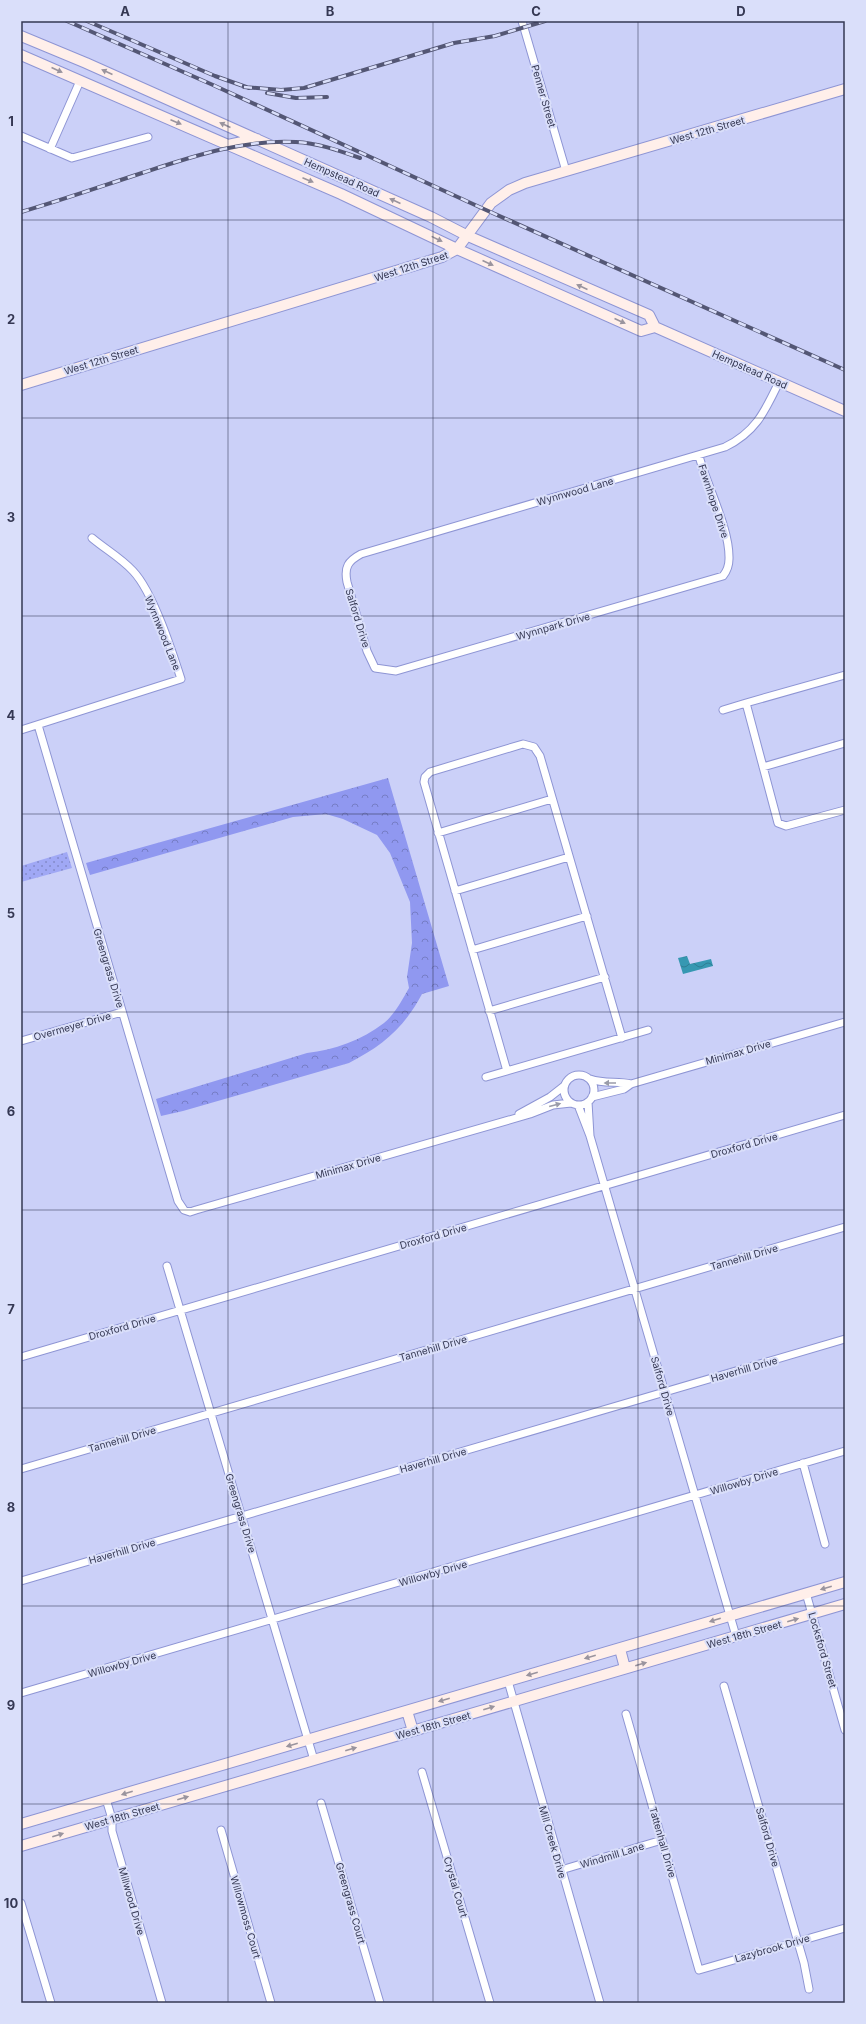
<svg xmlns="http://www.w3.org/2000/svg" width="866" height="2024" font-family="Inter,sans-serif">
  <style>
    .grass { fill: url(#grass-dots) }
    .forest { fill: url(#forest-crowns) }
    .water { fill: url(#water-waves) }
    .lines { fill: none; stroke-linecap: round; stroke-linejoin: round }
    .street-casing { stroke: #8e95d4; stroke-width: 9 }
    .secondary-casing { stroke: #8e95d4; stroke-width: 12 }
    .street { stroke: #fff; stroke-width: 7 }
    .secondary { stroke: #ffefea; stroke-width: 10 }
    .rail-casing { stroke: #545775; stroke-width: 4 }
    .rail { stroke: #dadffa; stroke-width: 2.5; stroke-dasharray: 8; stroke-linecap: butt }
    .oneway { fill: #9a949e }
    .oneway2 { fill: #9a9ca9 }
    .grid { fill: none; stroke: #353853; stroke-width: 1; stroke-opacity: 0.55 }
    .labels { text-anchor: middle; dominant-baseline: central; stroke-width: 4; stroke-linejoin: round; paint-order: stroke }
    .street-label { font-size: 10px; fill: #353853; stroke: #dadffa }
    .neatline { fill: none; stroke: #353853; stroke-width: 1.5 }
    .grid-label { font-size: 13px; text-anchor: middle; font-weight: bold; fill: #353853 }
  </style>
  <defs>
    <pattern id="grass-dots" width="8" height="8" patternUnits="userSpaceOnUse"><rect width="8" height="8" fill="#a0a8f5"/><path d="M2 2h.1M6 6h.1" fill="none" stroke="#838ac9" stroke-width="1.8" stroke-linecap="round"/></pattern>
    <pattern id="forest-crowns" width="20" height="18" patternUnits="userSpaceOnUse"><rect width="20" height="18" fill="#9098f0"/><path d="M2 6a3 3 0 1 1 6 0M12 15a3 3 0 1 1 6 0" fill="none" stroke="#767dc5"/></pattern>
    <pattern id="water-waves" width="16" height="10" patternUnits="userSpaceOnUse"><rect width="16" height="10" fill="#3698b2"/><path d="M0 5q4-4 8 0t8 0" fill="none" stroke="#2e7d93"/></pattern>
  </defs>
  <rect width="100%" height="100%" fill="#cbd0f8"/>
  <path class="grass" d="M 67,852 L 72,868 L 21,882 L 21,866 Z"/>
  <path class="forest" d="M 388,778 L 449,986 L 422,994 C 404,1028 382,1046 349,1063 L 183,1111 L 161,1116 L 156,1099 L 307,1053 C 334,1050 362,1040 384,1023 C 395,1014 402,1000 409,988 L 407,977 L 412,943 L 410,902 L 390,853 L 377,835 L 343,819 L 326,814 L 293,817 L 90,875 L 86,863 Z"/>
  <path class="water" d="M 687,956 L 690,964 L 711,959 L 713,966 L 683,974 L 678,958 Z"/>
  <g class="lines">
    <g class="street-casing">
      <path id="street" d="M 522,21 L 566,171
        M 21,136 L 72,158 L 148,137
        M 50,149 L 80,81
        M 699,456 C 707,486 730,529 729,559 C 729,566 727,571 723,576 L 396,671 L 375,668 L 367,651 L 347,582 C 344,567 348,561 361,554 L 725,447 C 756,432 765,411 779,382
        M 845,675 L 746,703 L 778,823 L 786,826 L 845,810
        M 723,710 L 746,703
        M 38,725 L 178,1201 L 184,1210 L 190,1212 L 196,1210 L 530,1114 L 553,1105 L 571,1103
        M 21,730 L 181,679 C 172,651 153,592 133,571 C 121,558 105,549 92,538
        M 763,767 L 845,743
        M 438,833 L 552,799
        M 455,891 L 569,857
        M 472,950 L 587,916
        M 489,1011 L 605,977
        M 21,1041 L 122,1012
        M 507,1071 L 424,782 L 425,777 L 430,772 L 523,744 L 534,747 L 540,756 L 622,1038
        M564 1090a15 15 0 1 1 30 0a15 15 0 1 1-30 0Z
        M 486,1077 L 648,1030
        M 590,1079 C 604,1084 617,1081 631,1084
        M 592,1097 L 624,1089 L 631,1084 L 845,1022
        M 588,1102 L 590,1136
        M 578,1105 L 590,1136 L 736,1636
        M 519,1114 L 550,1097 L 564,1086
        M 167,1266 L 314,1760
        M 21,1357 L 845,1115
        M 803,1463 L 825,1544
        M 21,1469 L 845,1227
        M 21,1581 L 845,1339
        M 806,1593 L 845,1730
        M 508,1681 L 600,2003
        M 724,1686 L 804,1963 L 809,1989
        M 21,1693 L 845,1451
        M 626,1714 L 699,1970 L 845,1928
        M 422,1772 L 490,2003
        M 106,1799 L 112,1819 L 112,1831 L 162,2003
        M 321,1803 L 380,2003
        M 221,1830 L 271,2003
        M 561,1870 L 662,1840
        M 21,1903 L 51,2003"/>
    </g>
    <g class="secondary-casing">
      <path id="secondary" d="M 21,36 L 86,63 L 431,217 L 468,236 L 649,315 L 655,327 L 845,411
        M 21,55 L 341,194 L 457,249 L 641,331 L 655,327
        M 228,145 L 257,139
        M 21,385 L 442,257 L 457,249 L 491,203 L 509,190 L 525,183 L 845,89
        M 620,1649 L 625,1668
        M 407,1711 L 413,1731
        M 21,1824 L 845,1582
        M 21,1846 L 845,1604"/>
    </g>
    <use href="#street" class="street"/>
    <use href="#secondary" class="secondary"/>
    <g class="rail-casing">
      <path id="rail" d="M 67,21 L 213,85 L 486,210 L 845,370
        M 87,21 L 215,76 L 249,88
        M 244,87 L 281,90 L 304,88 L 454,43 L 495,36 L 545,21
        M 267,93 L 296,98 L 327,97
        M 21,212 C 62,200 102,186 142,173 C 191,157 243,139 296,142 C 318,143 340,151 360,158"/>
    </g>
    <use href="#rail" class="rail"/>
  </g>
  <defs><path id="oneway-solid" d="M-6-.8H1V-3.2L6.5 0L1 3.2V.8H-6Z"/></defs>
  <g class="oneway">
    <use href="#oneway-solid" transform="translate(57 70) rotate(24)"/>
    <use href="#oneway-solid" transform="translate(107 72) rotate(-156)"/>
    <use href="#oneway-solid" transform="translate(176 122) rotate(23)"/>
    <use href="#oneway-solid" transform="translate(225 125) rotate(-156)"/>
    <use href="#oneway-solid" transform="translate(308 180) rotate(23)"/>
    <use href="#oneway-solid" transform="translate(395 201) rotate(-156)"/>
    <use href="#oneway-solid" transform="translate(437 239) rotate(26)"/>
    <use href="#oneway-solid" transform="translate(488 263) rotate(24)"/>
    <use href="#oneway-solid" transform="translate(582 287) rotate(-156)"/>
    <use href="#oneway-solid" transform="translate(620 321) rotate(24)"/>
    <use href="#oneway-solid" transform="translate(826 1588) rotate(164)"/>
    <use href="#oneway-solid" transform="translate(715 1620) rotate(163)"/>
    <use href="#oneway-solid" transform="translate(793 1620) rotate(-16)"/>
    <use href="#oneway-solid" transform="translate(590 1657) rotate(164)"/>
    <use href="#oneway-solid" transform="translate(641 1664) rotate(-16)"/>
    <use href="#oneway-solid" transform="translate(532 1674) rotate(164)"/>
    <use href="#oneway-solid" transform="translate(444 1700) rotate(164)"/>
    <use href="#oneway-solid" transform="translate(489 1708) rotate(-17)"/>
    <use href="#oneway-solid" transform="translate(292 1745) rotate(164)"/>
    <use href="#oneway-solid" transform="translate(351 1749) rotate(-16)"/>
    <use href="#oneway-solid" transform="translate(127 1793) rotate(163)"/>
    <use href="#oneway-solid" transform="translate(183 1798) rotate(-16)"/>
    <use href="#oneway-solid" transform="translate(58 1835) rotate(-17)"/>
  </g>
  <g class="oneway2">
    <use href="#oneway-solid" transform="translate(610 1083) rotate(180)"/>
    <use href="#oneway-solid" transform="translate(555 1105) rotate(-15)"/>
  </g>
  <path class="grid" d="M 228,21 L 228,2003M 433,21 L 433,2003M 638,21 L 638,2003M 21,220 L 845,220M 21,418 L 845,418M 21,616 L 845,616M 21,814 L 845,814M 21,1012 L 845,1012M 21,1210 L 845,1210M 21,1408 L 845,1408M 21,1606 L 845,1606M 21,1804 L 845,1804"/>
  <g class="labels">
    <g class="street-label">
      <text transform="translate(544 96) rotate(74)">Penner Street</text>
      <text transform="translate(707 130) rotate(-16)">West 12th Street</text>
      <text transform="translate(342 177) rotate(24)">Hempstead Road</text>
      <text transform="translate(411 266) rotate(-18)">West 12th Street</text>
      <text transform="translate(101 360) rotate(-17)">West 12th Street</text>
      <text transform="translate(750 369) rotate(24)">Hempstead Road</text>
      <text transform="translate(575 491) rotate(-16)">Wynnwood Lane</text>
      <text transform="translate(714 501) rotate(72)">Fawnhope Drive</text>
      <text transform="translate(358 618) rotate(73)">Salford Drive</text>
      <text transform="translate(553 626) rotate(-16)">Wynnpark Drive</text>
      <text transform="translate(163 633) rotate(68)">Wynnwood Lane</text>
      <text transform="translate(109 968) rotate(73)">Greengrass Drive</text>
      <text transform="translate(72 1026) rotate(-16)">Overmeyer Drive</text>
      <text transform="translate(738 1052) rotate(-16)">Minimax Drive</text>
      <text transform="translate(744 1145) rotate(-16)">Droxford Drive</text>
      <text transform="translate(348 1166) rotate(-16)">Minimax Drive</text>
      <text transform="translate(433 1236) rotate(-16)">Droxford Drive</text>
      <text transform="translate(744 1257) rotate(-16)">Tannehill Drive</text>
      <text transform="translate(122 1327) rotate(-16)">Droxford Drive</text>
      <text transform="translate(433 1348) rotate(-16)">Tannehill Drive</text>
      <text transform="translate(744 1369) rotate(-16)">Haverhill Drive</text>
      <text transform="translate(663 1386) rotate(74)">Salford Drive</text>
      <text transform="translate(122 1439) rotate(-16)">Tannehill Drive</text>
      <text transform="translate(433 1460) rotate(-16)">Haverhill Drive</text>
      <text transform="translate(744 1481) rotate(-17)">Willowby Drive</text>
      <text transform="translate(241 1513) rotate(73)">Greengrass Drive</text>
      <text transform="translate(122 1551) rotate(-16)">Haverhill Drive</text>
      <text transform="translate(433 1573) rotate(-16)">Willowby Drive</text>
      <text transform="translate(744 1634) rotate(-16)">West 18th Street</text>
      <text transform="translate(823 1650) rotate(74)">Locksford Street</text>
      <text transform="translate(122 1664) rotate(-16)">Willowby Drive</text>
      <text transform="translate(433 1725) rotate(-16)">West 18th Street</text>
      <text transform="translate(122 1816) rotate(-16)">West 18th Street</text>
      <text transform="translate(768 1837) rotate(74)">Salford Drive</text>
      <text transform="translate(553 1842) rotate(74)">Mill Creek Drive</text>
      <text transform="translate(663 1842) rotate(74)">Tattenhall Drive</text>
      <text transform="translate(612 1855) rotate(-17)">Windmill Lane</text>
      <text transform="translate(456 1887) rotate(74)">Crystal Court</text>
      <text transform="translate(132 1901) rotate(74)">Millwood Drive</text>
      <text transform="translate(351 1903) rotate(74)">Greengrass Court</text>
      <text transform="translate(246 1917) rotate(74)">Willowmoss Court</text>
      <text transform="translate(772 1948) rotate(-16)">Lazybrook Drive</text>
    </g>
  </g>
  <rect width="866" height="2024" fill="none" stroke="#dadffa" stroke-width="44"/>
  <rect x="22" y="22" width="822" height="1980" class="neatline"/>
  <g class="grid-label">
    <text x="125" y="16">A</text>
    <text x="330" y="16">B</text>
    <text x="536" y="16">C</text>
    <text x="741" y="16">D</text>
    <text x="11" y="126">1</text>
    <text x="11" y="324">2</text>
    <text x="11" y="522">3</text>
    <text x="11" y="720">4</text>
    <text x="11" y="918">5</text>
    <text x="11" y="1116">6</text>
    <text x="11" y="1314">7</text>
    <text x="11" y="1512">8</text>
    <text x="11" y="1710">9</text>
    <text x="11" y="1908">10</text>
  </g>
</svg>
